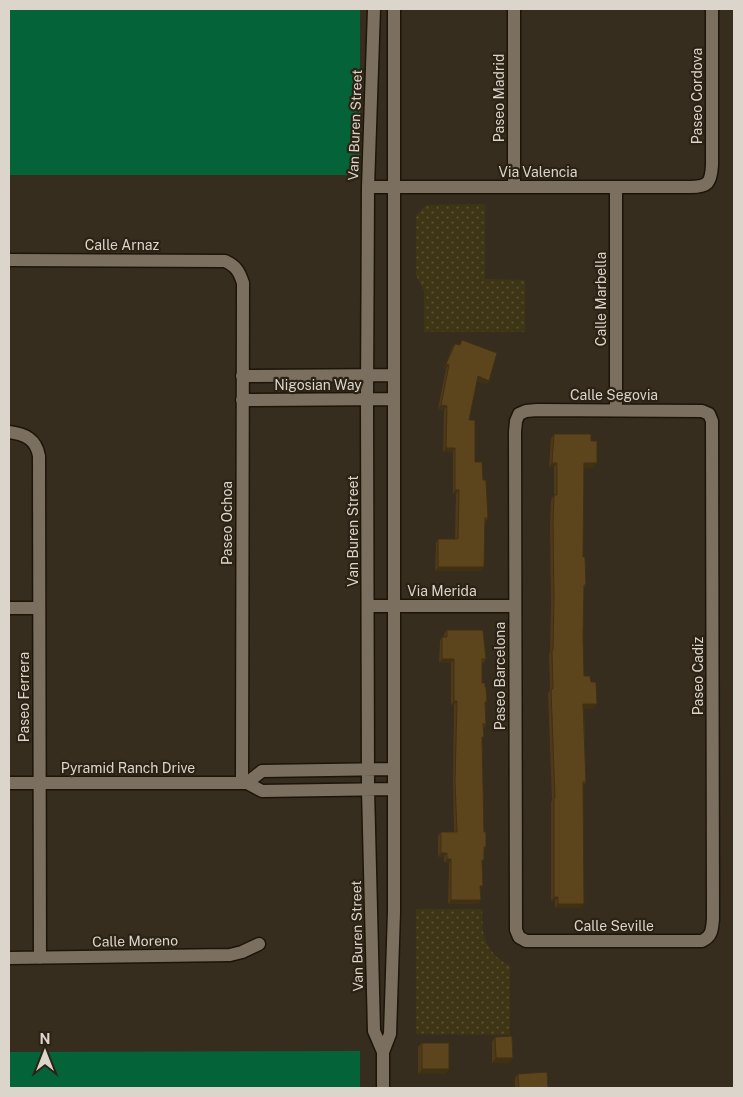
<svg xmlns="http://www.w3.org/2000/svg" width="743" height="1097" font-family="'Public Sans',sans-serif">
  <style>
    .grass { fill: #056339 }
    .sand { fill: url(#sand-dots) }
    .lines { fill: none; stroke-linecap: round; stroke-linejoin: round }
    .minor-casing { stroke: #1d1508; stroke-width: 15 }
    .minor { stroke: #7b7060; stroke-width: 12 }
    .wall { fill: #4f3a18 }
    .shaded-wall { fill: #403014 }
    .building { fill: #5c441c; stroke: #403014 }
    .labels { text-anchor: middle; dominant-baseline: central; stroke-width: 4.5; stroke-linejoin: round; paint-order: stroke }
    .street-label { font-size: 14px; fill: #dbd5cc; stroke: #2c2315 }
  </style>
  <defs>
    <pattern id="sand-dots" width="8" height="8" patternUnits="userSpaceOnUse" patternTransform="scale(1.25)"><rect width="8" height="8" fill="#3e3515"/><path d="M2 2h.1M6 6h.1" fill="none" stroke="#595136" stroke-width="1.8" stroke-linecap="round"/></pattern>
  </defs>
  <rect width="100%" height="100%" fill="#362d1f"/>
  <path class="grass" d="M 9,9 L 360,9 L 360,175 L 9,175 Z
    M 360,1051 L 360,1088 L 9,1088 L 9,1052 Z"/>
  <path class="sand" d="M 485,204 L 485,279 L 525,280 L 525,332 L 424,332 L 424,291 L 416,275 L 416,215 L 426,205 Z
    M 416,909 L 482,909 C 483,929 481,941 497,957 C 501,960 505,964 510,966 L 510,1035 L 416,1034 Z"/>
  <g class="lines">
    <g class="minor-casing">
      <path id="minor" d="M 374,9 L 368,187 L 367,400 L 368,789 L 374,1031 L 383,1052 L 383,1088
        M 514,9 L 514,187
        M 368,187 L 690,187 C 708,187 711,183 712,165 L 712,9
        M 616,187 L 616,410
        M 9,260 L 225,261 C 236,266 239,271 243,283 L 242,783
        M 242,376 L 393,375
        M 242,400 L 393,399
        M 537,410 L 702,411 L 709,414 L 712,421 L 713,919 C 712,930 712,936 702,941 L 526,941 L 519,937 L 516,930 L 515,432 L 516,421 L 519,414 L 526,411 Z
        M 9,432 C 25,434 36,439 39,456 L 40,958
        M 368,606 L 515,606
        M 9,608 L 38,608
        M 9,783 L 247,783 L 262,791 L 394,789
        M 247,783 L 262,771 L 394,769
        M 9,958 L 230,955 L 242,952 L 259,944
        M 383,1052 L 390,1034 L 394,912 L 394,9"/>
    </g>
    <use href="#minor" class="minor"/>
  </g>
  <path class="wall" d="M 462,340 L 489,381 L 486,384 L 477,381 L 469,420 L 475,462 L 483,480 L 488,518 L 485,522 L 484,567 L 481,571 L 435,571 L 436,543 L 438,539 L 455,539 L 456,494 L 453,494 L 453,452 L 443,452 L 444,410 L 438,409 L 446,369 L 444,368 L 452,348 L 455,344 L 459,345 Z
    M 554,434 L 591,441 L 594,468 L 584,467 L 583,557 L 586,585 L 584,588 L 583,636 L 584,676 L 591,682 L 597,704 L 594,709 L 584,709 L 586,782 L 583,786 L 584,904 L 581,908 L 555,908 L 555,901 L 551,901 L 551,802 L 552,800 L 548,693 L 550,690 L 549,654 L 550,652 L 551,605 L 550,526 L 551,500 L 554,495 L 554,467 L 549,467 L 551,439 Z
    M 447,630 L 486,659 L 483,663 L 482,663 L 482,683 L 487,702 L 485,705 L 486,724 L 484,728 L 482,739 L 484,832 L 486,847 L 484,850 L 482,863 L 480,890 L 481,900 L 478,904 L 448,904 L 449,863 L 444,863 L 444,857 L 438,857 L 438,836 L 441,832 L 454,832 L 453,785 L 454,705 L 451,705 L 451,663 L 439,663 L 440,641 L 442,637 L 444,637 L 444,634 Z
    M 495,1037 L 513,1058 L 509,1063 L 492,1063 L 492,1042 Z
    M 422,1043 L 446,1074 L 418,1074 L 418,1047 Z
    M 518,1074 L 548,1088 L 515,1088 L 515,1078 Z"/>
  <path class="shaded-wall" d="M 446,364 L 449,365 L 446,369 L 444,368 Z
    M 478,376 L 489,381 L 486,384 L 475,380 Z
    M 441,405 L 447,406 L 444,410 L 438,409 Z
    M 446,448 L 455,448 L 453,452 L 443,452 Z
    M 552,463 L 557,463 L 554,467 L 549,467 Z
    M 584,463 L 597,463 L 594,468 L 581,467 Z
    M 455,490 L 459,490 L 456,494 L 453,494 Z
    M 438,567 L 484,567 L 481,571 L 435,571 Z
    M 442,659 L 454,659 L 451,663 L 439,663 Z
    M 454,701 L 457,701 L 454,705 L 451,705 Z
    M 583,704 L 597,704 L 594,709 L 580,709 Z
    M 441,853 L 447,853 L 444,857 L 438,857 Z
    M 447,859 L 451,859 L 449,863 L 444,863 Z
    M 554,897 L 558,897 L 555,901 L 551,901 Z
    M 451,900 L 481,900 L 478,904 L 448,904 Z
    M 558,904 L 584,904 L 581,908 L 555,908 Z
    M 496,1058 L 513,1058 L 509,1063 L 492,1063 Z
    M 422,1069 L 449,1069 L 446,1074 L 418,1074 Z"/>
  <path class="building" d="M 462,340 L 497,353 L 489,381 L 478,376 L 469,420 L 475,420 L 475,462 L 482,462 L 483,480 L 486,480 L 488,518 L 485,518 L 484,567 L 438,567 L 438,539 L 458,539 L 459,490 L 455,490 L 455,448 L 446,448 L 447,406 L 441,405 L 449,365 L 446,364 L 455,344 L 460,345 Z
    M 554,434 L 591,434 L 591,441 L 597,441 L 597,463 L 584,463 L 583,557 L 585,557 L 586,585 L 584,585 L 583,636 L 584,676 L 590,676 L 591,682 L 596,682 L 597,704 L 583,704 L 586,782 L 583,782 L 584,904 L 558,904 L 558,897 L 554,897 L 554,798 L 555,798 L 551,689 L 553,689 L 552,650 L 553,650 L 554,601 L 553,522 L 554,495 L 557,495 L 557,463 L 552,463 Z
    M 447,630 L 483,630 L 486,659 L 482,659 L 482,683 L 485,683 L 485,687 L 486,687 L 487,702 L 485,702 L 486,724 L 483,724 L 484,737 L 482,737 L 484,832 L 486,832 L 486,847 L 484,847 L 484,860 L 482,860 L 483,886 L 480,886 L 481,900 L 451,900 L 451,859 L 447,859 L 447,853 L 441,853 L 441,832 L 457,832 L 455,781 L 457,701 L 454,701 L 454,659 L 442,659 L 442,637 L 447,637 Z
    M 512,1036 L 513,1058 L 496,1058 L 495,1037 Z
    M 422,1043 L 449,1043 L 449,1069 L 422,1069 Z
    M 547,1072 L 548,1088 L 519,1088 L 518,1074 Z"/>
  <g class="labels">
    <g class="street-label">
      <text transform="translate(697 96) rotate(-90)">Paseo Cordova</text>
      <text transform="translate(499 98) rotate(-90)">Paseo Madrid</text>
      <text transform="translate(355 125) rotate(-88)">Van Buren Street</text>
      <text x="538" y="172">Via Valencia</text>
      <text x="122" y="245">Calle Arnaz</text>
      <text transform="translate(601 299) rotate(-90)">Calle Marbella</text>
      <text x="318" y="385">Nigosian Way</text>
      <text x="614" y="395">Calle Segovia</text>
      <text transform="translate(227 523) rotate(-90)">Paseo Ochoa</text>
      <text transform="translate(353 531) rotate(-90)">Van Buren Street</text>
      <text x="442" y="591">Via Merida</text>
      <text transform="translate(500 676) rotate(-90)">Paseo Barcelona</text>
      <text transform="translate(698 676) rotate(-90)">Paseo Cadiz</text>
      <text transform="translate(24 697) rotate(-90)">Paseo Ferrera</text>
      <text x="128" y="768">Pyramid Ranch Drive</text>
      <text x="614" y="926">Calle Seville</text>
      <text transform="translate(357 936) rotate(-91)">Van Buren Street</text>
      <text transform="translate(135 941) rotate(-1)">Calle Moreno</text>
    </g>
  </g>
  <rect width="743" height="1097" fill="none" stroke="#dbd5cc" stroke-width="20"/>
  <g transform="translate(45 1052)" stroke="#2c2315" stroke-width="4" paint-order="stroke">
  <path d="M0-4L9 19L0 12L-9 19Z" fill="#dbd5cc"/>
  <text y="-8" font-size="14" font-weight="bold" text-anchor="middle" fill="#dbd5cc">N</text>
  </g>
</svg>
